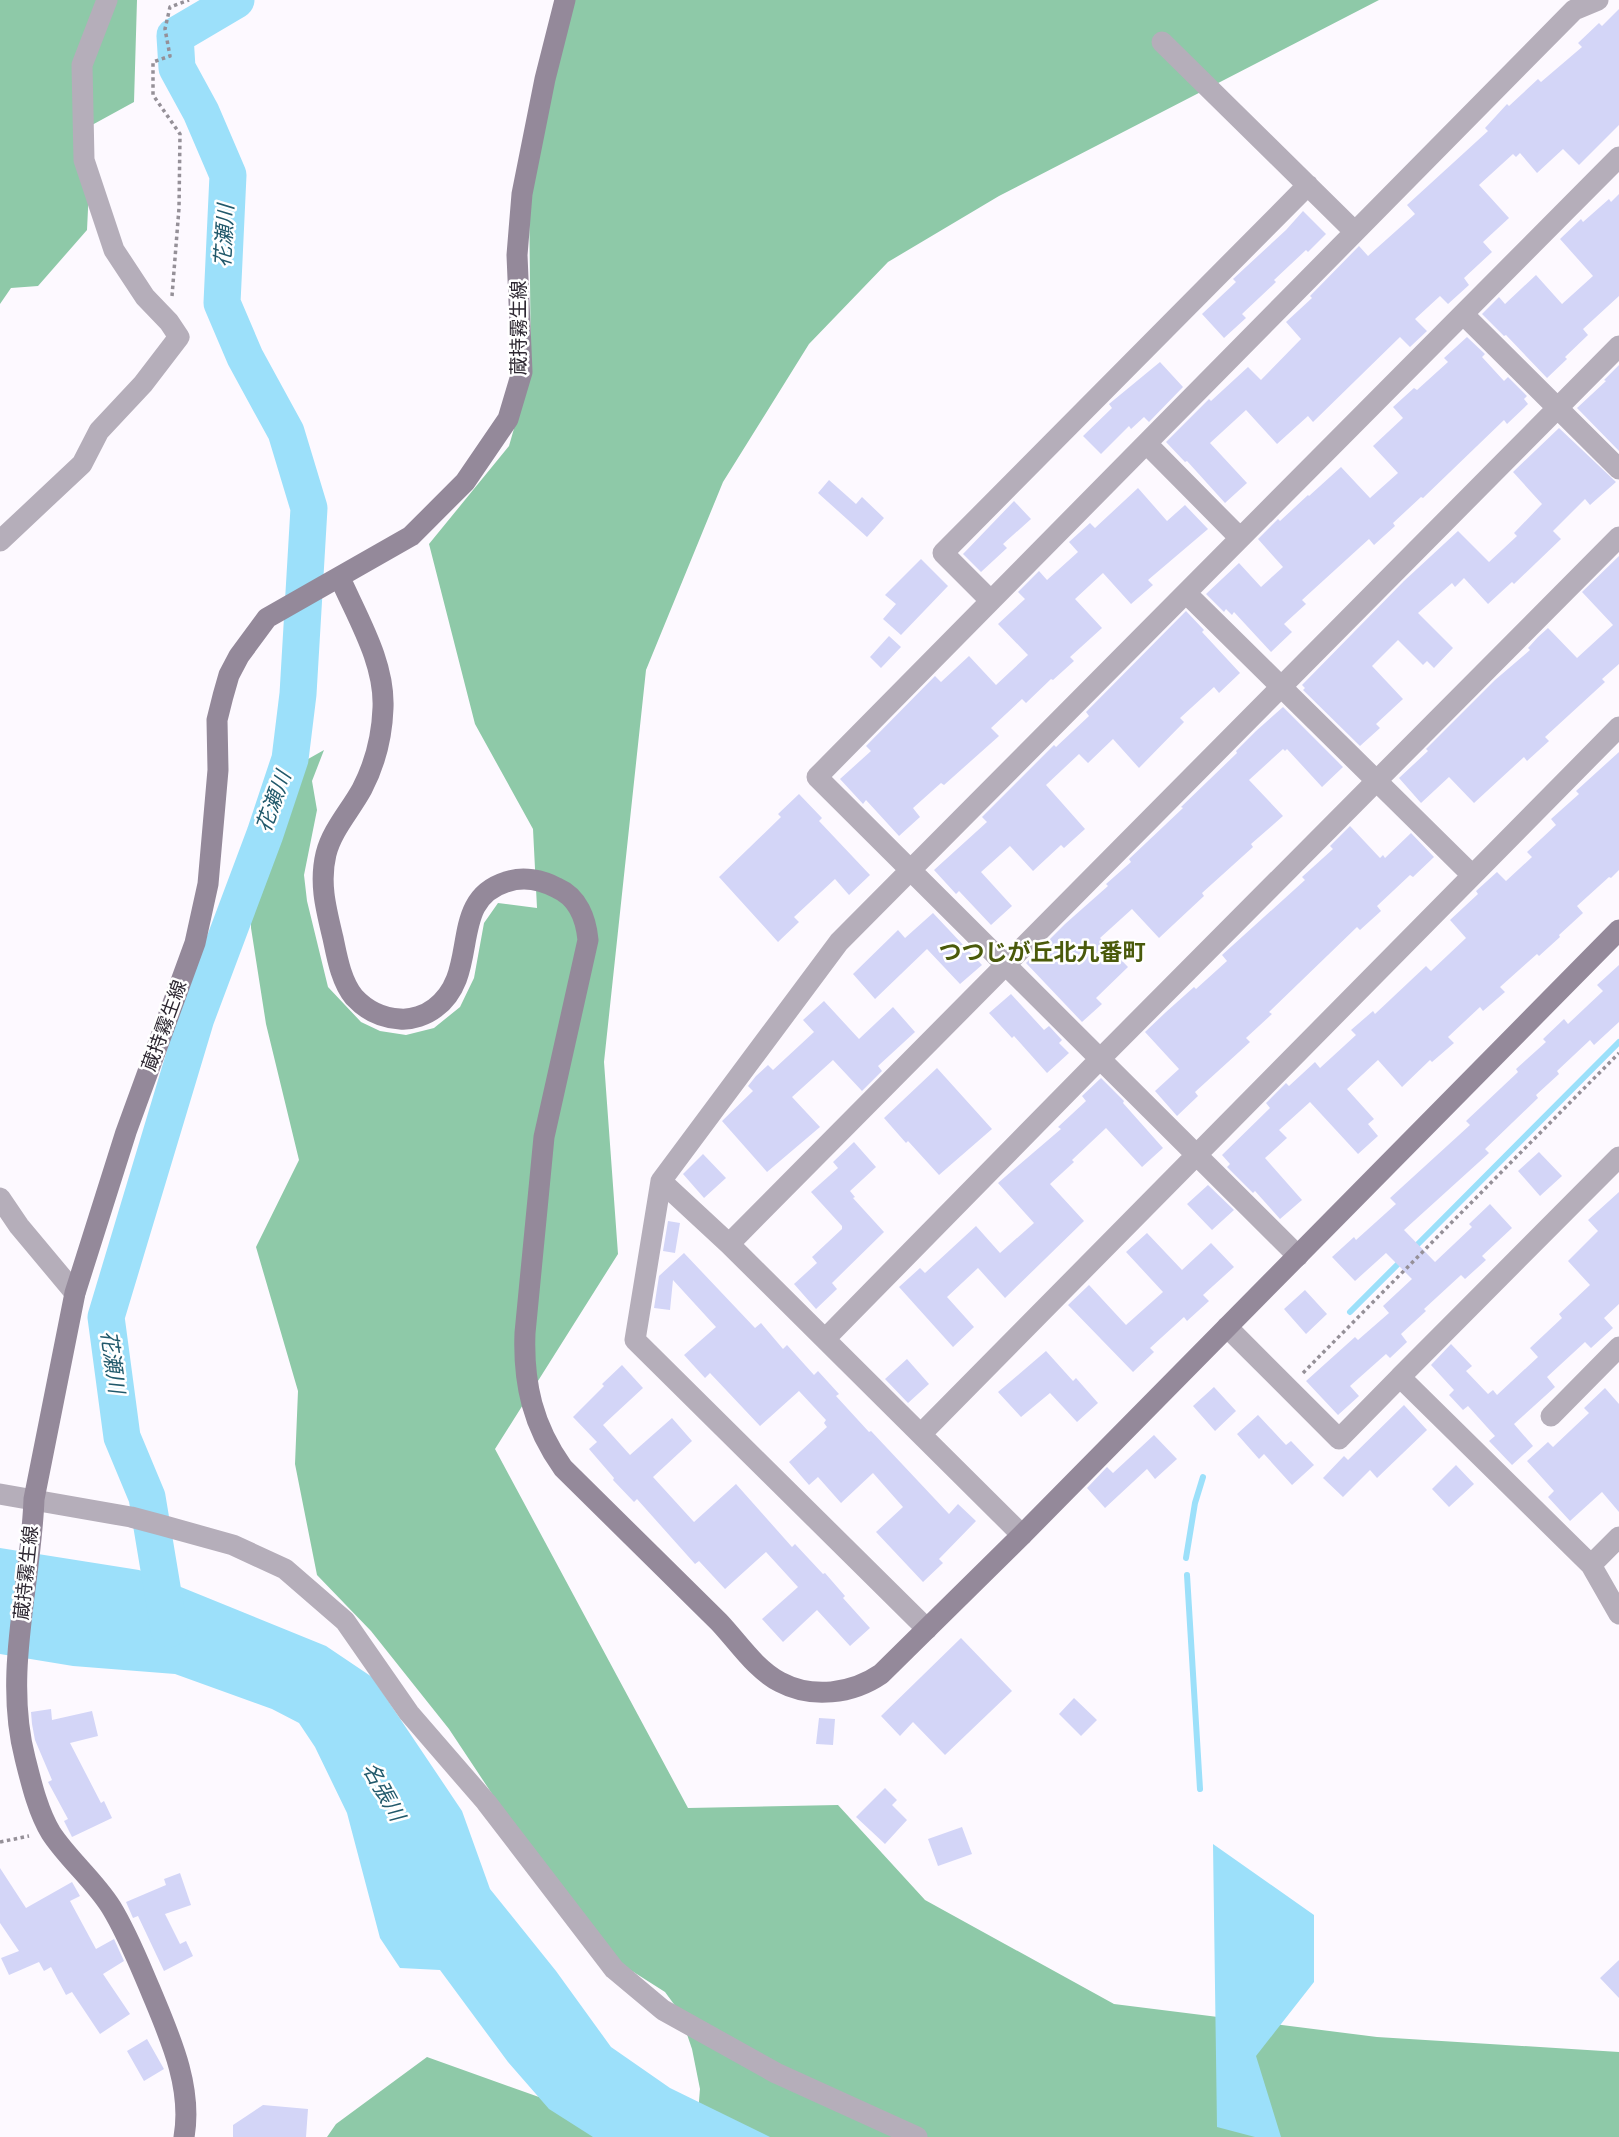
<svg xmlns="http://www.w3.org/2000/svg" width="1619" height="2137" font-family="'Sofia Sans Condensed','Noto Sans JP',sans-serif">
  <style>
    .forest { fill: #8ec9a8 }
    .water { fill: #9ce0fa }
    .lines { fill: none; stroke-linecap: round; stroke-linejoin: round }
    .stream { stroke: #9ce0fa; stroke-width: 6 }
    .river { stroke: #9ce0fa; stroke-width: 37 }
    .building { fill: #d3d5f7 }
    .path { stroke: #959098; stroke-width: 3.5; stroke-dasharray: 3.5 3.5; stroke-linecap: butt }
    .street { stroke: #b5aeba; stroke-width: 21 }
    .secondary { stroke: #94899a; stroke-width: 21 }
    .labels { text-anchor: middle; dominant-baseline: central; stroke-width: 5; stroke-linejoin: round; paint-order: stroke }
    .street-label { font-size: 19px; fill: #2e2832; stroke: #fff }
    .water-label { font-size: 21px; font-style: italic; fill: #21596b; stroke: #fff }
    .quarter-label { font-size: 23px; font-weight: bold; fill: #4a5a0b; stroke: #fff }
  </style>
  <rect width="100%" height="100%" fill="#fdf9ff"/>
  <path class="forest" d="M 0,0 L 137,0 L 134,102 L 92,125 L 87,230 L 38,286 L 11,288 L 0,304 Z
    M 573,0 L 1379,0 L 999,196 L 888,262 L 809,344 L 723,482 L 646,670 L 604,1062 L 618,1254 L 495,1449 L 688,1808 L 838,1805 L 925,1900 L 1114,2004 L 1377,2037 L 1619,2052 L 1619,2137 L 696,2137 L 700,2089 L 692,2049 L 679,2011 L 665,1992 L 577,1936 L 524,1842 L 449,1729 L 371,1631 L 317,1575 L 295,1464 L 298,1391 L 256,1247 L 299,1160 L 266,1024 L 251,928 L 251,889 L 259,855 L 294,767 L 324,750 L 312,781 L 317,810 L 304,875 L 307,901 L 328,987 L 361,1022 L 380,1031 L 406,1035 L 434,1028 L 460,1007 L 474,978 L 484,923 L 498,903 L 537,908 L 533,829 L 475,724 L 429,544 L 509,446 L 531,369 L 529,194 Z
    M 427,2057 L 567,2107 L 614,2137 L 327,2137 L 336,2124 Z"/>
  <path class="water" d="M 0,1548 L 139,1570 L 326,1646 L 372,1677 L 462,1811 L 490,1889 L 556,1971 L 611,2047 L 670,2088 L 770,2137 L 593,2137 L 549,2109 L 508,2062 L 440,1970 L 400,1968 L 380,1938 L 347,1813 L 315,1747 L 299,1723 L 272,1709 L 175,1674 L 73,1666 L 0,1654 Z
    M 1213,1844 L 1314,1915 L 1314,1982 L 1256,2056 L 1281,2137 L 1255,2137 L 1217,2127 Z"/>
  <g class="lines">
    <path class="stream" d="M 1413,1249 L 1619,1042
      M 1350,1312 L 1403,1259
      M 1186,1558 L 1195,1503 L 1203,1477
      M 1187,1575 L 1200,1789"/>
    <path class="river" d="M 169,1629 L 147,1497 L 122,1437 L 106,1317 L 196,1018 L 265,834 L 290,759 L 298,694 L 309,508 L 286,432 L 245,357 L 222,303 L 228,175 L 201,112 L 177,68 L 175,36 L 236,0"/>
  </g>
  <path class="building" d="M 1619,9 L 1619,125 L 1579,165 L 1563,149 L 1537,173 L 1520,153 L 1516,157 L 1513,154 L 1479,185 L 1509,218 L 1483,242 L 1492,252 L 1464,278 L 1469,285 L 1448,304 L 1440,296 L 1415,319 L 1427,331 L 1410,347 L 1400,337 L 1313,422 L 1308,416 L 1277,444 L 1246,410 L 1210,443 L 1247,483 L 1225,503 L 1187,461 L 1185,462 L 1166,442 L 1209,399 L 1211,401 L 1248,367 L 1261,380 L 1301,339 L 1286,322 L 1312,298 L 1310,296 L 1359,246 L 1368,256 L 1415,214 L 1407,205 L 1488,131 L 1485,128 L 1507,104 L 1509,106 L 1538,79 L 1541,82 L 1582,47 L 1578,43 L 1599,23 L 1602,26 Z
    M 1619,194 L 1619,296 L 1583,329 L 1588,335 L 1565,357 L 1567,359 L 1547,378 L 1506,335 L 1504,336 L 1482,314 L 1499,297 L 1505,304 L 1536,275 L 1562,304 L 1593,276 L 1560,239 L 1581,219 L 1583,222 L 1609,199 L 1611,202 Z
    M 1303,211 L 1326,234 L 1308,252 L 1306,250 L 1274,280 L 1276,282 L 1242,314 L 1246,318 L 1224,338 L 1202,314 L 1236,282 L 1233,279 L 1286,230 Z
    M 1467,337 L 1485,354 L 1482,357 L 1504,381 L 1508,377 L 1527,396 L 1524,399 L 1528,404 L 1507,424 L 1504,420 L 1423,498 L 1421,497 L 1393,523 L 1395,526 L 1374,545 L 1369,539 L 1302,600 L 1306,604 L 1284,624 L 1292,632 L 1271,652 L 1234,612 L 1232,615 L 1226,609 L 1224,612 L 1206,594 L 1239,563 L 1261,587 L 1283,567 L 1258,539 L 1278,519 L 1280,521 L 1308,495 L 1309,496 L 1341,467 L 1370,498 L 1398,473 L 1373,446 L 1403,418 L 1393,407 L 1414,388 L 1417,390 L 1448,362 L 1444,358 Z
    M 1160,362 L 1183,387 L 1149,422 L 1144,417 L 1131,429 L 1129,426 L 1101,454 L 1083,436 L 1112,408 L 1109,404 Z
    M 1619,365 L 1619,451 L 1577,408 L 1606,381 L 1604,380 Z
    M 1559,428 L 1616,482 L 1590,505 L 1585,499 L 1553,531 L 1561,539 L 1514,584 L 1512,582 L 1488,604 L 1464,578 L 1455,587 L 1452,583 L 1418,613 L 1453,648 L 1434,668 L 1427,661 L 1423,665 L 1398,640 L 1372,666 L 1403,699 L 1376,724 L 1380,728 L 1360,746 L 1303,690 L 1305,688 L 1302,685 L 1404,581 L 1458,531 L 1489,562 L 1517,536 L 1514,533 L 1542,504 L 1513,472 Z
    M 829,480 L 856,504 L 862,497 L 884,518 L 867,537 L 818,493 Z
    M 1138,488 L 1167,521 L 1185,505 L 1208,529 L 1148,580 L 1153,585 L 1131,604 L 1103,573 L 1075,599 L 1102,628 L 1070,657 L 1074,661 L 1053,680 L 1051,679 L 1026,703 L 1022,699 L 991,728 L 999,736 L 944,785 L 941,783 L 913,808 L 920,817 L 899,836 L 866,800 L 863,804 L 840,779 L 871,751 L 866,746 L 935,676 L 941,682 L 969,656 L 996,685 L 1028,655 L 998,624 L 1025,599 L 1018,592 L 1039,571 L 1047,580 L 1078,552 L 1069,542 L 1090,523 L 1095,528 Z
    M 1014,501 L 1031,519 L 1003,544 L 1007,548 L 981,572 L 963,554 Z
    M 1619,556 L 1619,664 L 1602,679 L 1605,682 L 1545,737 L 1549,741 L 1527,761 L 1524,757 L 1474,803 L 1449,777 L 1421,803 L 1399,778 L 1428,751 L 1426,749 L 1495,680 L 1530,650 L 1528,648 L 1538,637 L 1548,628 L 1577,658 L 1613,625 L 1582,592 Z
    M 921,559 L 948,586 L 901,635 L 883,619 L 896,604 L 885,595 Z
    M 1186,611 L 1204,630 L 1202,632 L 1240,673 L 1219,693 L 1214,687 L 1180,718 L 1184,722 L 1139,768 L 1113,739 L 1088,763 L 1079,754 L 1046,785 L 1085,829 L 1064,848 L 1061,845 L 1033,871 L 1010,846 L 981,872 L 1012,906 L 991,925 L 959,891 L 956,894 L 934,870 L 987,822 L 982,817 L 1054,745 L 1056,747 L 1089,716 L 1086,712 Z
    M 889,636 L 901,647 L 881,668 L 870,657 Z
    M 1283,707 L 1343,767 L 1322,787 L 1287,749 L 1285,751 L 1283,749 L 1249,780 L 1283,816 L 1251,844 L 1253,847 L 1202,893 L 1204,896 L 1159,938 L 1132,909 L 1100,938 L 1128,967 L 1096,998 L 1102,1004 L 1082,1022 L 1026,963 L 1065,924 L 1108,886 L 1106,884 L 1131,862 L 1129,859 L 1183,808 L 1181,807 L 1237,753 L 1236,751 L 1256,731 Z
    M 1619,752 L 1619,870 L 1611,878 L 1609,877 L 1577,906 L 1583,913 L 1559,935 L 1560,937 L 1539,956 L 1537,954 L 1500,987 L 1505,992 L 1483,1011 L 1480,1007 L 1448,1037 L 1454,1043 L 1432,1062 L 1430,1060 L 1402,1087 L 1378,1060 L 1347,1089 L 1374,1119 L 1368,1124 L 1378,1136 L 1358,1154 L 1310,1102 L 1279,1130 L 1287,1138 L 1265,1158 L 1302,1200 L 1280,1219 L 1255,1191 L 1253,1193 L 1227,1167 L 1230,1164 L 1222,1155 L 1270,1108 L 1266,1103 L 1286,1083 L 1289,1086 L 1315,1062 L 1320,1068 L 1356,1035 L 1351,1030 L 1373,1011 L 1375,1014 L 1426,966 L 1431,971 L 1466,938 L 1450,920 L 1478,894 L 1476,891 L 1497,872 L 1506,881 L 1532,857 L 1527,852 L 1556,825 L 1551,819 L 1579,794 L 1576,791 Z
    M 799,794 L 822,818 L 819,821 L 870,875 L 849,895 L 835,879 L 794,917 L 799,922 L 778,942 L 719,877 L 781,817 L 778,814 Z
    M 1350,826 L 1380,858 L 1383,855 L 1385,858 L 1411,833 L 1434,857 L 1413,877 L 1410,875 L 1377,906 L 1381,911 L 1360,930 L 1357,927 L 1269,1012 L 1272,1014 L 1246,1038 L 1250,1042 L 1195,1092 L 1198,1096 L 1177,1116 L 1155,1091 L 1179,1069 L 1145,1032 L 1166,1012 L 1194,987 L 1196,989 L 1227,961 L 1222,955 L 1305,880 L 1302,877 L 1333,849 L 1330,846 Z
    M 933,913 L 982,965 L 960,984 L 927,949 L 875,999 L 853,974 L 898,930 L 905,938 Z
    M 1619,965 L 1619,1022 L 1594,1045 L 1590,1040 L 1557,1071 L 1559,1074 L 1536,1095 L 1538,1098 L 1485,1149 L 1489,1153 L 1404,1230 L 1435,1262 L 1472,1227 L 1469,1224 L 1490,1204 L 1512,1228 L 1482,1256 L 1486,1260 L 1465,1279 L 1461,1275 L 1424,1309 L 1426,1311 L 1401,1334 L 1407,1342 L 1390,1358 L 1386,1354 L 1350,1386 L 1359,1396 L 1338,1415 L 1306,1381 L 1355,1337 L 1358,1340 L 1389,1313 L 1383,1306 L 1412,1279 L 1386,1253 L 1355,1281 L 1332,1257 L 1354,1237 L 1356,1240 L 1396,1204 L 1390,1198 L 1470,1125 L 1466,1121 L 1518,1072 L 1516,1069 L 1546,1042 L 1543,1039 L 1564,1019 L 1568,1024 L 1603,991 L 1597,985 Z
    M 1011,994 L 1044,1030 L 1049,1026 L 1062,1040 L 1059,1043 L 1069,1053 L 1047,1073 L 1014,1036 L 1012,1038 L 989,1013 Z
    M 824,1001 L 859,1039 L 893,1007 L 915,1032 L 878,1066 L 882,1071 L 862,1091 L 833,1060 L 792,1097 L 820,1127 L 767,1172 L 722,1121 L 753,1091 L 748,1086 L 756,1076 L 768,1065 L 773,1070 L 814,1032 L 803,1020 Z
    M 937,1068 L 992,1129 L 939,1175 L 908,1141 L 906,1143 L 884,1118 Z
    M 1101,1078 L 1124,1101 L 1123,1103 L 1163,1148 L 1142,1167 L 1106,1128 L 1072,1160 L 1074,1162 L 1050,1184 L 1084,1221 L 1005,1298 L 978,1268 L 947,1297 L 974,1327 L 953,1347 L 899,1287 L 920,1268 L 925,1273 L 976,1226 L 1000,1253 L 1034,1223 L 998,1183 L 1061,1129 L 1058,1127 L 1086,1101 L 1082,1096 Z
    M 854,1142 L 876,1167 L 850,1191 L 855,1197 L 853,1198 L 884,1232 L 832,1283 L 837,1289 L 816,1309 L 794,1284 L 817,1263 L 812,1257 L 842,1229 L 842,1226 L 811,1192 L 838,1168 L 833,1162 Z
    M 1539,1152 L 1562,1176 L 1540,1196 L 1518,1171 Z
    M 703,1154 L 726,1178 L 704,1198 L 683,1174 Z
    M 1208,1185 L 1234,1210 L 1212,1230 L 1187,1204 Z
    M 1619,1192 L 1619,1304 L 1604,1318 L 1613,1328 L 1591,1348 L 1585,1342 L 1547,1377 L 1555,1387 L 1514,1424 L 1533,1446 L 1512,1465 L 1489,1441 L 1495,1436 L 1468,1406 L 1463,1410 L 1449,1395 L 1454,1390 L 1431,1365 L 1451,1344 L 1472,1366 L 1466,1371 L 1488,1394 L 1493,1390 L 1497,1395 L 1538,1357 L 1530,1348 L 1562,1318 L 1559,1314 L 1590,1285 L 1568,1261 L 1598,1231 L 1588,1220 Z
    M 668,1221 L 680,1223 L 675,1253 L 663,1251 Z
    M 1147,1233 L 1182,1270 L 1211,1243 L 1234,1267 L 1203,1295 L 1209,1301 L 1187,1321 L 1184,1317 L 1150,1348 L 1154,1352 L 1133,1372 L 1068,1305 L 1089,1285 L 1126,1325 L 1163,1292 L 1126,1252 Z
    M 684,1253 L 755,1328 L 761,1323 L 783,1349 L 787,1345 L 814,1375 L 818,1371 L 839,1394 L 836,1396 L 869,1432 L 871,1431 L 949,1514 L 958,1504 L 976,1521 L 939,1559 L 943,1563 L 923,1582 L 876,1532 L 903,1507 L 873,1473 L 841,1503 L 818,1477 L 809,1485 L 789,1462 L 827,1427 L 824,1423 L 826,1420 L 799,1391 L 760,1426 L 710,1373 L 705,1378 L 684,1355 L 716,1327 L 673,1280 L 670,1310 L 654,1308 L 659,1276 Z
    M 1305,1290 L 1327,1314 L 1306,1334 L 1284,1309 Z
    M 1046,1351 L 1073,1381 L 1076,1378 L 1098,1403 L 1077,1422 L 1050,1393 L 1021,1417 L 998,1392 Z
    M 907,1359 L 929,1384 L 908,1403 L 885,1379 Z
    M 622,1365 L 643,1388 L 603,1425 L 630,1455 L 672,1418 L 692,1441 L 653,1477 L 694,1522 L 736,1484 L 792,1547 L 795,1544 L 823,1574 L 825,1573 L 845,1596 L 843,1598 L 870,1628 L 850,1646 L 817,1610 L 783,1642 L 762,1619 L 798,1587 L 766,1552 L 725,1589 L 699,1561 L 695,1564 L 637,1499 L 634,1502 L 613,1480 L 614,1478 L 589,1449 L 597,1442 L 573,1417 L 604,1386 L 602,1384 Z
    M 1214,1387 L 1236,1411 L 1215,1431 L 1193,1406 Z
    M 1605,1388 L 1619,1404 L 1619,1512 L 1602,1492 L 1570,1521 L 1548,1497 L 1554,1491 L 1527,1461 L 1548,1442 L 1553,1447 L 1589,1413 L 1584,1408 Z
    M 1404,1405 L 1427,1430 L 1377,1478 L 1370,1470 L 1343,1497 L 1323,1478 L 1344,1456 L 1348,1460 Z
    M 1258,1415 L 1286,1445 L 1291,1441 L 1314,1465 L 1292,1485 L 1264,1454 L 1259,1459 L 1237,1434 Z
    M 1154,1435 L 1177,1459 L 1155,1479 L 1147,1469 L 1105,1508 L 1087,1488 L 1107,1467 L 1113,1473 Z
    M 1456,1465 L 1474,1484 L 1449,1507 L 1432,1489 Z
    M 961,1638 L 1012,1691 L 945,1755 L 913,1722 L 900,1736 L 881,1716 Z
    M 1074,1698 L 1097,1720 L 1081,1736 L 1059,1714 Z
    M 51,1709 L 52,1720 L 92,1711 L 98,1736 L 70,1743 L 101,1803 L 104,1801 L 112,1818 L 72,1837 L 64,1821 L 68,1819 L 48,1782 L 52,1780 L 35,1740 L 32,1724 L 31,1712 Z
    M 819,1718 L 835,1719 L 833,1745 L 816,1744 Z
    M 885,1788 L 897,1800 L 892,1805 L 907,1820 L 885,1844 L 856,1817 Z
    M 962,1827 L 972,1854 L 938,1866 L 928,1839 Z
    M 0,1868 L 26,1908 L 72,1882 L 80,1896 L 70,1901 L 96,1949 L 114,1939 L 124,1961 L 103,1974 L 130,2014 L 100,2034 L 72,1992 L 66,1995 L 51,1967 L 44,1971 L 39,1962 L 9,1975 L 1,1958 L 19,1951 L 0,1923 Z
    M 180,1873 L 191,1905 L 165,1914 L 180,1944 L 186,1941 L 193,1956 L 164,1971 L 138,1916 L 133,1918 L 126,1902 L 166,1885 L 164,1879 Z
    M 1619,1960 L 1619,1998 L 1600,1978 Z
    M 147,2039 L 164,2069 L 144,2081 L 127,2051 Z
    M 263,2105 L 308,2109 L 306,2137 L 233,2137 L 233,2125 Z"/>
  <g class="lines">
    <path class="path" d="M 172,296 L 179,208 L 180,134 L 153,95 L 153,62 L 170,56 L 165,29 L 170,7 L 189,0
      M 1303,1373 L 1619,1053
      M 0,1842 L 29,1836"/>
    <path class="street" d="M 1162,42 L 1355,232
      M 1463,314 L 1619,469
      M 1147,444 L 1240,538
      M 0,541 L 82,464 L 99,431 L 143,384 L 179,337 L 169,322 L 145,297 L 114,250 L 84,160 L 82,65 L 107,0
      M 1186,593 L 1472,875
      M 990,600 L 943,553 L 1308,185
      M 1619,1157 L 1400,1377 L 1591,1565 L 1619,1614
      M 661,1181 L 839,942 L 1619,157
      M 0,1198 L 19,1226 L 75,1293
      M 729,1244 L 1619,346
      M 1298,1256 L 817,777 L 1574,10 L 1598,0
      M 1227,1327 L 1339,1439 L 1400,1377
      M 825,1339 L 1100,1059 L 1619,537
      M 1551,1416 L 1619,1347
      M 921,1434 L 1619,727
      M 0,1494 L 131,1517 L 161,1525 L 233,1545 L 285,1569 L 345,1621 L 409,1713 L 486,1802 L 614,1969 L 663,2010 L 776,2073 L 917,2137
      M 1591,1565 L 1619,1537
      M 927,1629 L 635,1340 L 661,1181 L 729,1244 L 1022,1535"/>
    <path class="secondary" d="M 340,578 C 358,619 385,663 383,708 C 382,737 375,764 362,789 C 350,811 332,830 326,854 C 319,883 326,909 333,938 C 337,957 341,981 354,997 C 366,1010 382,1018 400,1019 C 412,1020 426,1015 435,1008 C 482,973 446,901 506,882 C 523,876 542,880 557,888 C 578,897 586,919 588,940 L 544,1137 L 525,1333 C 523,1384 533,1426 563,1468 C 615,1519 667,1571 719,1622 C 738,1642 755,1669 780,1682 C 812,1699 852,1694 881,1674 L 1022,1535 L 1619,930
      M 184,2137 C 193,2086 169,2035 150,1989 C 138,1961 127,1933 111,1907 C 94,1880 68,1859 51,1833 C 38,1812 31,1782 25,1758 C 3,1673 31,1585 34,1499 L 75,1293 L 126,1132 L 195,943 L 208,884 L 218,770 L 217,720 L 223,696 L 229,675 L 239,656 L 267,618 L 411,536 L 465,482 L 508,419 L 522,372 L 517,255 L 522,194 L 545,79 L 565,0"/>
  </g>
  <g class="labels">
    <g class="street-label">
      <text transform="translate(519 328) rotate(-90)">蔵持霧生線</text>
      <text transform="translate(165 1026) rotate(-70)">蔵持霧生線</text>
      <text transform="translate(27 1573) rotate(-84)">蔵持霧生線</text>
    </g>
    <g class="water-label">
      <text transform="translate(225 236) rotate(-87)">花瀬川</text>
      <text transform="translate(274 802) rotate(-70)">花瀬川</text>
      <text transform="translate(112 1362) rotate(82)">花瀬川</text>
      <text transform="translate(383 1792) rotate(61)">名張川</text>
    </g>
    <g class="quarter-label">
      <text x="1042" y="953">つつじが丘北九番町</text>
    </g>
  </g>
</svg>
